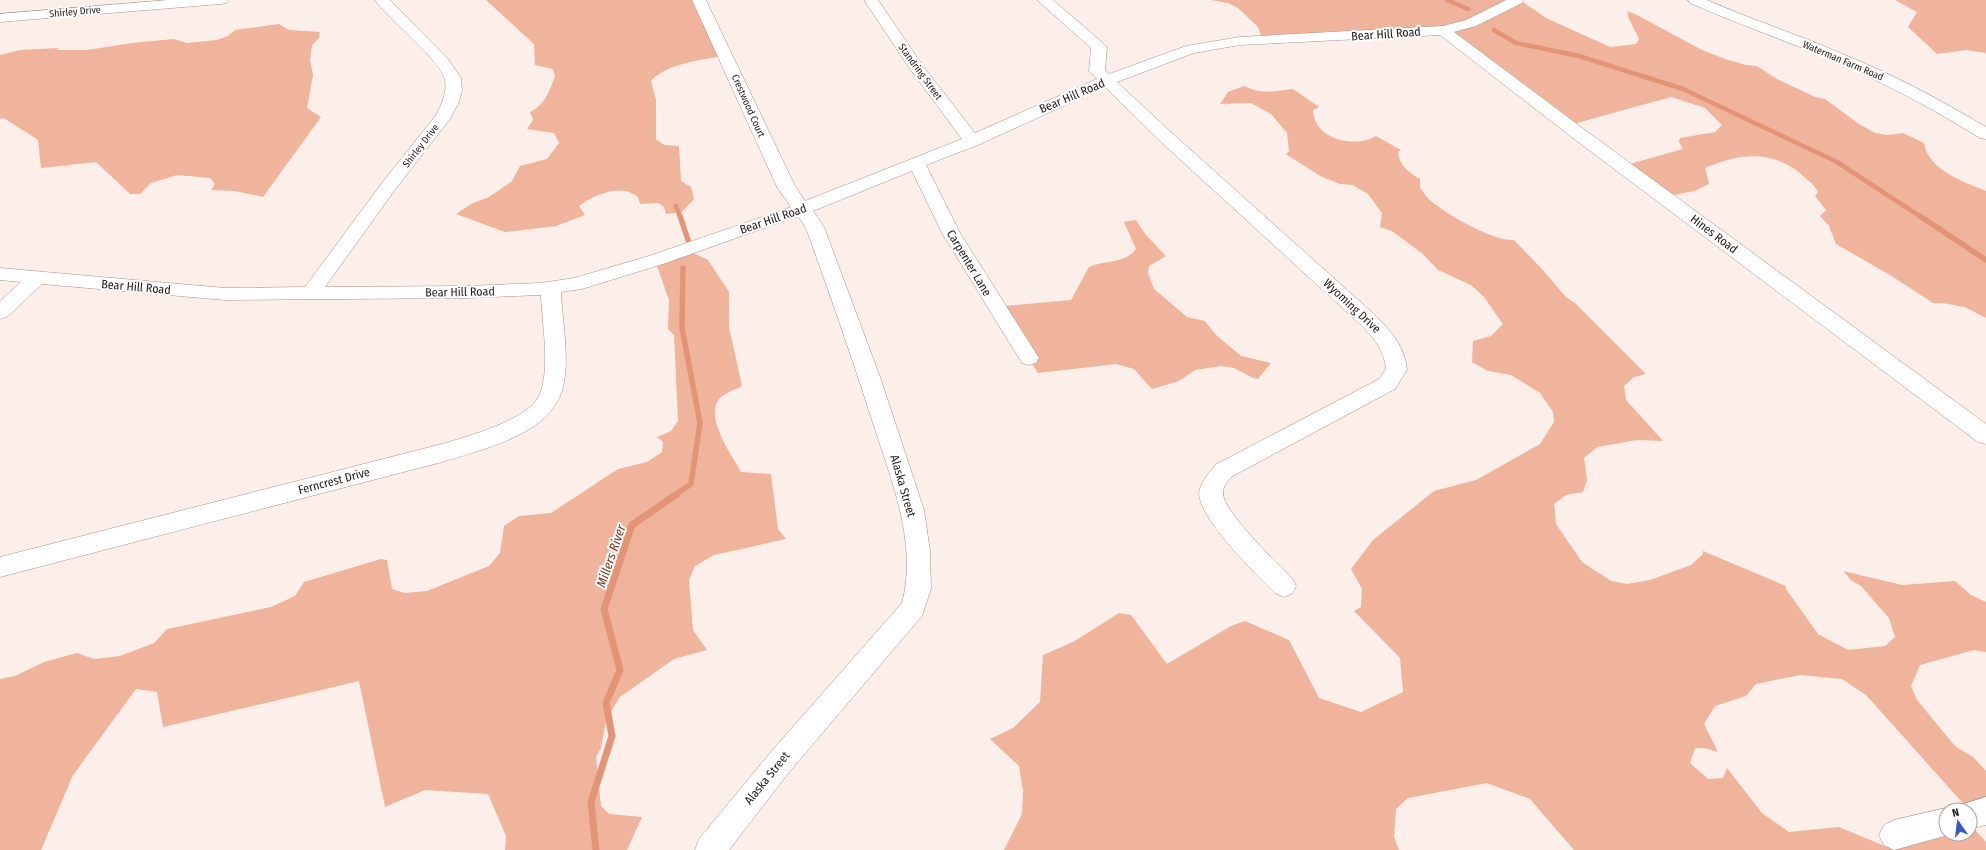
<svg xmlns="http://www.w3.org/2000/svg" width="1986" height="850" font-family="'Fira Sans Condensed',sans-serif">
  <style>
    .green { fill: #f0b39c }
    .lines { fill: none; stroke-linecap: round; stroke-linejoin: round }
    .stream-far2 { stroke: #e39477; stroke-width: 4.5 }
    .stream-far1 { stroke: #e39477; stroke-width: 5.5 }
    .stream { stroke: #e39477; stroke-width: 7 }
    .minor-casing { stroke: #a59189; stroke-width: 1 }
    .minor { fill: #fff; fill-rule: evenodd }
    .labels { text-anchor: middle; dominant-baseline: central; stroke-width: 4; stroke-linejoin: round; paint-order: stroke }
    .far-street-label { font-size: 10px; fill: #211917; stroke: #fff }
    .street-label { font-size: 12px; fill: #211917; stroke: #fff }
    .water-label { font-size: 13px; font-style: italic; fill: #793215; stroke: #fff }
  </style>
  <rect width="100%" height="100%" fill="#fcefea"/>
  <path class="green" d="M 486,0 L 697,0 L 721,56 C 699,61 667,63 651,81 L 656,100 L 656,139 L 664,145 L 679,146 L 681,181 L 691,187 L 694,199 L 682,212 L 666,214 L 664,207 L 658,203 L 640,204 L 638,197 C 635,195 630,192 626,191 C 610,188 591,197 579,206 L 585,215 L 556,226 L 505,232 L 456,214 L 471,204 L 489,197 L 512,181 L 520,166 L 547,159 L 559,143 L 554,133 L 527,129 L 533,120 L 530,112 C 545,105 549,91 555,77 L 553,69 L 535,65 L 534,44 Z
    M 1211,0 L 1520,0 L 1546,18 L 1610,47 L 1636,44 L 1639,39 L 1629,19 L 1627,11 L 1637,15 L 1702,50 L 1728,60 L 1746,65 L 1757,66 L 1777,79 L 1798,89 L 1815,97 L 1825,99 L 1859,124 L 1875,133 L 1887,135 L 1903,133 L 1924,143 C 1928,170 1964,182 1986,191 L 1986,318 L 1965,307 L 1943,303 L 1933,303 L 1890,275 L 1836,244 L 1829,226 L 1820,216 L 1826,210 L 1815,196 L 1818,192 C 1814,184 1807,180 1801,174 C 1771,149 1738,154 1705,168 L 1709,184 L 1694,191 L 1663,197 L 1619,167 L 1683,149 L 1679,142 L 1680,138 L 1715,132 L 1722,125 L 1705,108 L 1671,97 L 1566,126 L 1447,34 L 1263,41 L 1258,27 L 1238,8 L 1228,3 Z
    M 1895,0 L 1986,0 L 1986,53 L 1966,50 L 1937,54 L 1908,27 L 1917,12 Z
    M 279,24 L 289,30 L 320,32 L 319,38 L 312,45 L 310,60 L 313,75 L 307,108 L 321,117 L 263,197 L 235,191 L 211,190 L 215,184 L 210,178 L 177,175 L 151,183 L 140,194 L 130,194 L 96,162 L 41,168 L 38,140 L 4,118 L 0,119 L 0,55 L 20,50 L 59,48 L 56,50 L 87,50 L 132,43 L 174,39 L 187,43 L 217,40 L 228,36 L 235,30 Z
    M 1244,86 C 1263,95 1274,91 1293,89 L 1319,107 L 1313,110 C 1313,139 1355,149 1376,136 L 1401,150 L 1398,152 C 1399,165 1409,173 1420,179 L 1420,187 C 1423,192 1427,198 1431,201 C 1448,215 1492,241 1514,240 L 1540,267 L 1566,297 L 1575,303 L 1646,374 L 1634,377 L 1624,386 L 1626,400 L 1663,441 L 1637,440 L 1597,447 L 1584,458 L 1587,480 L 1583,492 L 1566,495 L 1554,504 L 1556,524 L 1582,562 L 1611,581 L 1627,584 L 1650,580 L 1691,565 L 1703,554 L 1703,551 L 1786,586 L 1786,589 L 1818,634 L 1848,650 L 1885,646 L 1895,637 L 1889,618 L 1861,586 L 1851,580 L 1843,571 L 1902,585 L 1955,581 L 1971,595 L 1986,602 L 1986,652 L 1974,650 L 1920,665 L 1911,686 L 1917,700 L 1955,746 L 1973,757 L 1986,771 L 1986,821 L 1969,810 L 1866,695 L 1842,679 L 1800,675 L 1756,684 L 1746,696 L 1715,706 L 1704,724 L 1718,752 L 1704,748 L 1695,748 L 1690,763 L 1708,779 L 1723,778 L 1727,768 L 1762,813 L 1789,832 L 1839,827 L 1887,847 L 1947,834 L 1970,834 L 1970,829 L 1973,828 L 1986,842 L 1986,850 L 1574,850 L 1530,799 L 1487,783 L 1408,798 L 1396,809 L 1394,837 L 1399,850 L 1004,850 L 1022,814 L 1023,791 L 1019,766 L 990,739 L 1013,728 L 1040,702 L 1043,655 L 1073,642 L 1119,613 L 1131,615 L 1167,664 L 1231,626 L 1245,621 L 1289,640 L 1319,698 L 1361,712 L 1403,692 L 1400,658 L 1354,611 L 1361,607 L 1362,589 L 1351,569 L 1373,540 L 1434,491 L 1476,480 L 1540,444 L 1554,422 L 1553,412 L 1540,393 L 1511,375 L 1488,371 L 1472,362 L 1473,341 L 1491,336 L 1503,324 L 1484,297 L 1471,285 L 1438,270 L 1423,254 L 1392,231 L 1380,227 L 1382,213 L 1368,194 L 1353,185 L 1340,184 L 1320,176 L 1286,154 L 1289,151 L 1287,133 L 1271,114 L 1251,103 L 1220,104 L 1228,92 Z
    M 1136,220 L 1146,235 L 1166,256 L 1149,266 L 1148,273 L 1154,289 L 1187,317 L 1205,321 L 1215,334 L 1241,356 L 1271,363 L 1258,379 L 1253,378 L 1234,368 L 1221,366 L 1195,370 L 1179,381 L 1152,389 L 1134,369 L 1116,364 L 1038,373 L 1003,317 L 1005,306 L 1071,300 L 1089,267 C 1105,260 1125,264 1136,249 L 1124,222 Z
    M 691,252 L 708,260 L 729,292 L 729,327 L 742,386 C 736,389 725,393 720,398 C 703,416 732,455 741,472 L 771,474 L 778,529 L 786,539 L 714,555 L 695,566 L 689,580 L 693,630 L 707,650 L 674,659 L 620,697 L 606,720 L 601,748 L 596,757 L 601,806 L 609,814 L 642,817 L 627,850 L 505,850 L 506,836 L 488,794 L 425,790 L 385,807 L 359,681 L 163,727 L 157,692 L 136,689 L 73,775 L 41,850 L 0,850 L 0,679 L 15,676 L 44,662 L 77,653 L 94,659 L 120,656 L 154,643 L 167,629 L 271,607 L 295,596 L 304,582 L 381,559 L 387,560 L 392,589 L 405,593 L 427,591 L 489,566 L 500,553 L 504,526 L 519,516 L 551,513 L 618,469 L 647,462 L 662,452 L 663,442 L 657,437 L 671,431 L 678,421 L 674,335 L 668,329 L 669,300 L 656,263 Z"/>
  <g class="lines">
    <path class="stream-far2" d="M 1447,0 L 1468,9
      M 1494,30 L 1516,43 L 1579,56 L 1683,89 L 1837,162 L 1921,217
      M 676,206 L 680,217"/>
    <path class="stream-far1" d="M 680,216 L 688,240
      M 1920,216 L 1986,260
      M 675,495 L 691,484 L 700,423 L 682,328 L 683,268"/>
    <path class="stream" d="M 596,850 L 591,802 L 612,736 L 606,703 L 620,670 L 604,609 L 632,525 L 677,494"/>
    <g class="minor-casing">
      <path id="minor" d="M 168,0 L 228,0 L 226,3 L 221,4 L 0,22 L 0,14 Z
        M 375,0 L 390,0 L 448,59 L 461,78 L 462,90 L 459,102 L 450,119 L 394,191 L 325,287 L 466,286 L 541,283 L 574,278 L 649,256 L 791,207 L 777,187 L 692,0 L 706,0 L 795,186 L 805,201 L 962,139 L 912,72 L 864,0 L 878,0 L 923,66 L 975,133 L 1097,79 L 1089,71 L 1091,48 L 1037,0 L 1053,0 L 1104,44 L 1107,47 L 1105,70 L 1109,74 L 1186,46 L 1240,37 L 1443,26 L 1466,20 L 1506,0 L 1524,0 L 1522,3 L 1476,26 L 1454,32 L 1581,127 L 1986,424 L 1986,444 L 1978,442 L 1569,135 L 1440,35 L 1240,45 L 1194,53 L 1117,82 L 1173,134 L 1375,315 C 1391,331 1405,347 1407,370 L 1395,389 L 1231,477 C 1227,482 1223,487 1223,493 C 1223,512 1278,564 1293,579 L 1296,586 L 1293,593 L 1284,597 L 1275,593 C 1256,574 1201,521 1199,494 C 1199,484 1209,473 1215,465 L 1379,379 L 1386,369 C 1384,350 1374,338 1361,325 L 1161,142 L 1105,87 L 978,145 L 926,165 L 960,233 L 1039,358 L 1036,363 L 1029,365 L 1022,363 L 942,233 L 912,171 L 813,211 L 824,227 L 880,377 L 924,510 L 930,551 L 931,589 L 922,616 L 790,771 L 729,850 L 695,850 L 699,839 L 770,753 L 902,603 C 918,543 891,480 873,423 C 852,357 829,292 806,228 L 798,216 L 663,264 L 582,289 L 561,292 C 562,322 572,367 560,396 C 544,436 480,450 442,462 L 0,577 L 0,557 L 442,444 C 466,437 528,420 539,396 C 551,369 542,324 541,295 L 466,298 L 225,300 L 42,284 L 7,317 L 0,319 L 0,301 L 21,282 L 0,280 L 0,268 L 225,288 L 305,287 L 382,183 L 436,115 C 442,103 447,93 445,80 C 442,61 388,19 375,0 Z
        M 1688,0 L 1707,0 C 1752,20 1800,35 1845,55 C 1894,75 1941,100 1986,127 L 1986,139 L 1980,138 C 1933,109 1885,83 1834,61 C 1787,41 1737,24 1690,3 Z
        M 1986,797 L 1986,825 L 1970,829 L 1970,810 L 1958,810 L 1960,805 Z
        M 1946,808 L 1952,810 L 1946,810 L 1946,834 L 1952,834 L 1894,850 L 1884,845 L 1879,835 L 1884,825 L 1894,820 Z"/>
    </g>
    <use href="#minor" class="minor"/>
  </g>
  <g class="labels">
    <g class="far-street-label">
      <text transform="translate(75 12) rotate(-5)">Shirley Drive</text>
      <text transform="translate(1843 61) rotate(23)">Waterman Farm Road</text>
      <text transform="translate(920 72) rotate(54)">Standring Street</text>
      <text transform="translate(748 106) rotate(66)">Crestwood Court</text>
      <text transform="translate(421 146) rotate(-52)">Shirley Drive</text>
    </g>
    <g class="street-label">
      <text transform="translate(1386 34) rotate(-4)">Bear Hill Road</text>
      <text transform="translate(1072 96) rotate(-23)">Bear Hill Road</text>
      <text transform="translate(773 219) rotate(-19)">Bear Hill Road</text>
      <text transform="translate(1714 234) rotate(37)">Hines Road</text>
      <text transform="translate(969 263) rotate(59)">Carpenter Lane</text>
      <text transform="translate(136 287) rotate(5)">Bear Hill Road</text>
      <text transform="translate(460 292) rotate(-1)">Bear Hill Road</text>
      <text transform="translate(1352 306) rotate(43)">Wyoming Drive</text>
      <text transform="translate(334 481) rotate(-15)">Ferncrest Drive</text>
      <text transform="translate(903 486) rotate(74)">Alaska Street</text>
      <text transform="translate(767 778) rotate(-51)">Alaska Street</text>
    </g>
    <g class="water-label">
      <text transform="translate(611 556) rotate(-71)">Millers River</text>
    </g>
  </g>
  <g transform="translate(1958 822) rotate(346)"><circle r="19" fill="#ffffff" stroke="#a6a3a2"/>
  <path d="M0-3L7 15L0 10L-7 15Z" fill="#355acb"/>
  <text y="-6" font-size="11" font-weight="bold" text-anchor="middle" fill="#211917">N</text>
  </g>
</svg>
